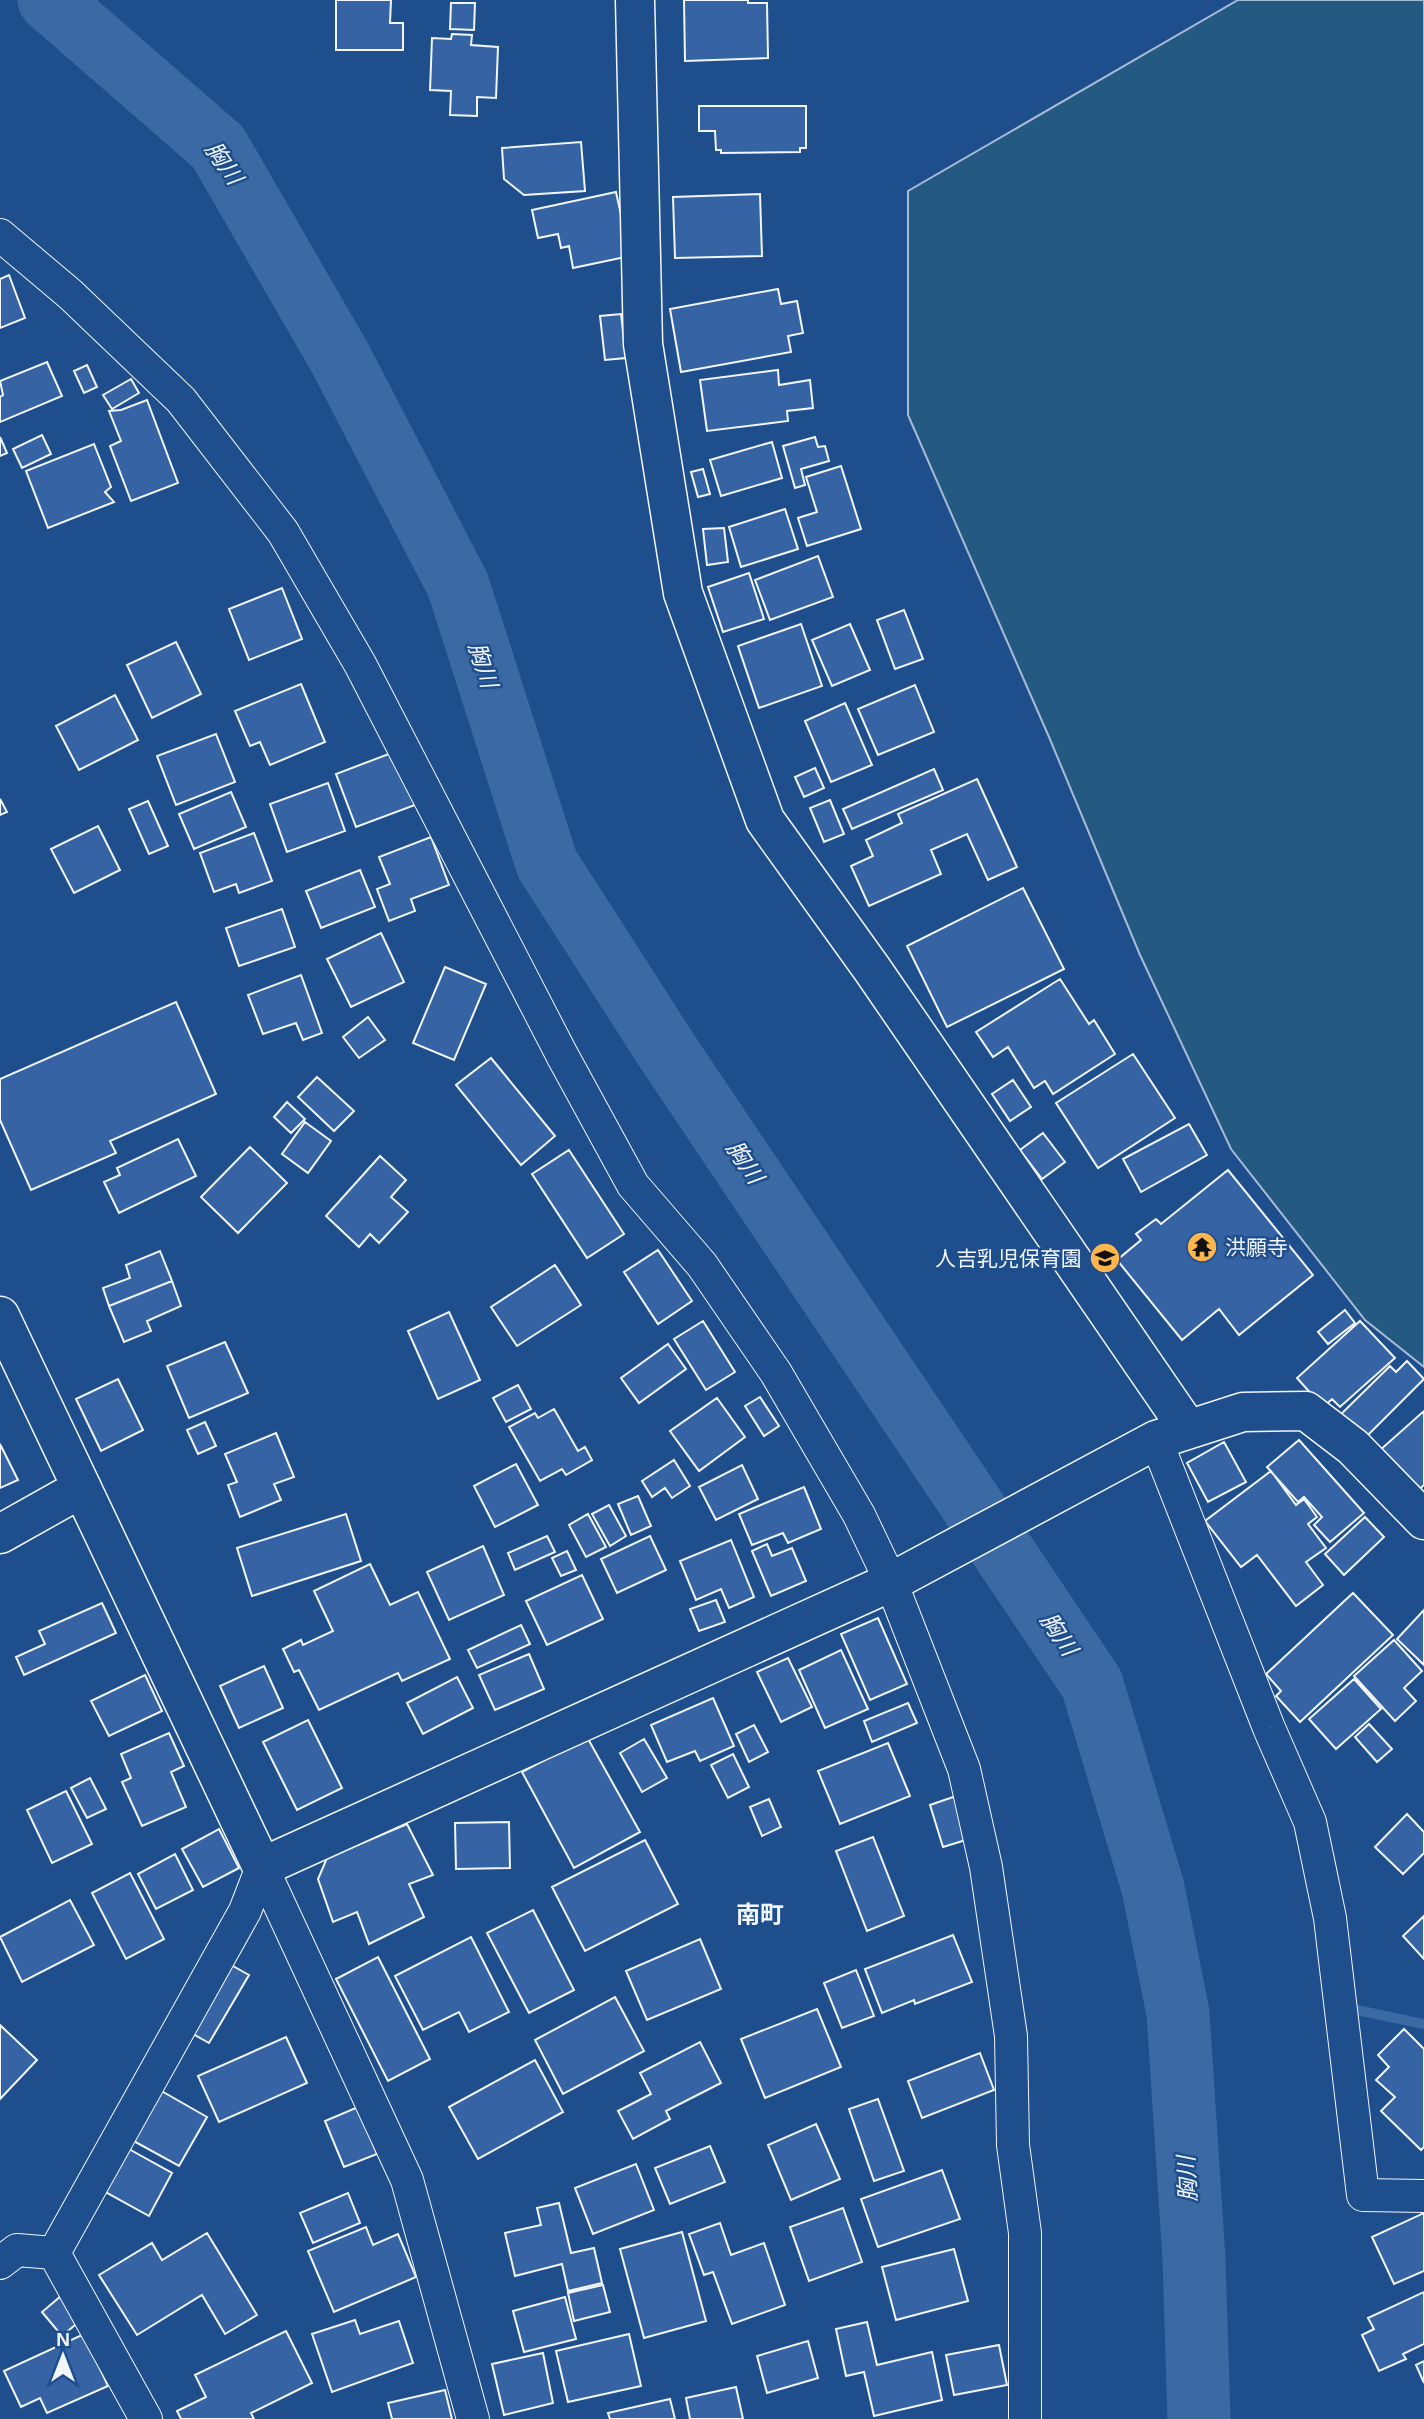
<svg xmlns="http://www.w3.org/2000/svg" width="1424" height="2419" font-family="Arial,'Noto Sans JP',sans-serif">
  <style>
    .green { fill: #245a82; stroke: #a8bbd7; stroke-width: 2 }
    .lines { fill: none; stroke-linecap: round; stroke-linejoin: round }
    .stream { stroke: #3b69a3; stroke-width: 10 }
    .river { stroke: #3b69a3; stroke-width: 63 }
    .building { fill: #3563a3; stroke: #f2f6ff; stroke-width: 2 }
    .street-casing { stroke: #f2f6ff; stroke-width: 34 }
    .secondary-casing { stroke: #f2f6ff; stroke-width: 41 }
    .street { stroke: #1f4e8c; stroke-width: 32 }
    .secondary { stroke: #1f4e8c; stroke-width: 38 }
    .labels { text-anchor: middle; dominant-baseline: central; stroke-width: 5; stroke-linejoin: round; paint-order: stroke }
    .poi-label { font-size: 21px; fill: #f2f6ff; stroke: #1f4e8c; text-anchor: start }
    .water-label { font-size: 23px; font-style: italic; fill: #f2f6ff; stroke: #1f4e8c }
    .quarter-label { font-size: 24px; font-weight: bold; fill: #f2f6ff; stroke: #1f4e8c }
  </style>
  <rect width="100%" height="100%" fill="#1f4e8c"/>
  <path class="green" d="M 1238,0 L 1424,0 L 1424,1367 L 1365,1320 L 1231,1149 L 1140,955 L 1049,737 L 908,415 L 908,191 Z"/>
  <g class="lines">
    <path class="stream" d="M 1352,2009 L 1424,2024"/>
    <path class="river" d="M 49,0 L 218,147 L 340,358 L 458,585 L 547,864 L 667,1051 L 1092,1684 L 1153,1888 L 1178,2013 L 1194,2259 L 1199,2419"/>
  </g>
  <path class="building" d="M 336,0 L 391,0 L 390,23 L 403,23 L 403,50 L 336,50 Z
    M 684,0 L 748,0 L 748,3 L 767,3 L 768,58 L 685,61 Z
    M 451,3 L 475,3 L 474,30 L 450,29 Z
    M 452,34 L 472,35 L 471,45 L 498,47 L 496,98 L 477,97 L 477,116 L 450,115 L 451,91 L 430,90 L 432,38 L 451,39 Z
    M 699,106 L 806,106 L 806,148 L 800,148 L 800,152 L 721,153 L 721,150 L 716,150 L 715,131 L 699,131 Z
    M 581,142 L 585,191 L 524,195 L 504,179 L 502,148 Z
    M 616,192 L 630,256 L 573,268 L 569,246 L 561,248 L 558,234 L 538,238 L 532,210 Z
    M 760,194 L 762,256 L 675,258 L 673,197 Z
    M 9,275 L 25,318 L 0,328 L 0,279 Z
    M 778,289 L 781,304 L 797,301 L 803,333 L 788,336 L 791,352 L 681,372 L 670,309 Z
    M 621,314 L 626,358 L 605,360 L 600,316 Z
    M 47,362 L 62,396 L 0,422 L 0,397 L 3,395 L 0,381 Z
    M 87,365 L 97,387 L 84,393 L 74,371 Z
    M 778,370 L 779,385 L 810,380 L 813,408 L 787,411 L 788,421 L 707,431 L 700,380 Z
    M 131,379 L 139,393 L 112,409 L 103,395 Z
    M 147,400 L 178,483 L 131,501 L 110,446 L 121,441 L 109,411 L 121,410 Z
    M 42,435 L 51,454 L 22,468 L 13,449 Z
    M 0,437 L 7,453 L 0,456 Z
    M 815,437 L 818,447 L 825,446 L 829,461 L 801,469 L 805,485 L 795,488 L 783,446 Z
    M 772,442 L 782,478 L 721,496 L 710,460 Z
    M 94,444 L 111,487 L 105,492 L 114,502 L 48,528 L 26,471 Z
    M 841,466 L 861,529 L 807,546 L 798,518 L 817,512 L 806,477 Z
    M 703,469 L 710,494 L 698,497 L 691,472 Z
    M 785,509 L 798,549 L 741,567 L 729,527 Z
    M 724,528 L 728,562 L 707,565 L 703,529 Z
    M 818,556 L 833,597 L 770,620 L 755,580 Z
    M 749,573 L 764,619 L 723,632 L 708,587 Z
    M 282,588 L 302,639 L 249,660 L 229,609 Z
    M 904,610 L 923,659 L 895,669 L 877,620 Z
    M 801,624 L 822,686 L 759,708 L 738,646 Z
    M 850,624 L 870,670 L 832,686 L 812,640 Z
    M 176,642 L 201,694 L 152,718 L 127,665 Z
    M 301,684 L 325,742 L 270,765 L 260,742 L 250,746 L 235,711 Z
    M 915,685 L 934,732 L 878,755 L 858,709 Z
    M 115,695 L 138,740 L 79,770 L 56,726 Z
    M 845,703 L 872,765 L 831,782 L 805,721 Z
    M 216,734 L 235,782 L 176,805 L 157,756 Z
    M 394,752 L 415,805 L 356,827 L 336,774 Z
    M 815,768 L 824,788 L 804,797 L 795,777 Z
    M 934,769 L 943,790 L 852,829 L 843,809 Z
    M 977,779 L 1017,867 L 988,880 L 967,834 L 931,850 L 941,874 L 869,906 L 851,866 L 873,856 L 866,840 L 902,823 L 898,814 Z
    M 328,783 L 345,831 L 287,852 L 270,804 Z
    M 231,792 L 246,827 L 194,849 L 179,814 Z
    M 0,799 L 7,812 L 0,815 Z
    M 830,800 L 844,834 L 824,842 L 810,808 Z
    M 148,801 L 168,846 L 149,854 L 129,809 Z
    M 98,826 L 120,870 L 74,893 L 51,849 Z
    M 254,833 L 272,881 L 239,893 L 236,884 L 214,892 L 200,853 Z
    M 431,837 L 449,885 L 411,899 L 415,911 L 389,921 L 377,889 L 390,884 L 379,857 Z
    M 360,870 L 375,907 L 321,928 L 306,891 Z
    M 1023,888 L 1064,969 L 947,1027 L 907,946 Z
    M 282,909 L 295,947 L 239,966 L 226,928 Z
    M 381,933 L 404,982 L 351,1007 L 327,959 Z
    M 445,967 L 486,984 L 454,1060 L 413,1043 Z
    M 301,975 L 322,1033 L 303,1040 L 296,1023 L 263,1034 L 248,995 Z
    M 1060,979 L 1089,1024 L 1094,1020 L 1115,1054 L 1053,1094 L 1045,1081 L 1034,1088 L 1008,1047 L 993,1057 L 976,1032 Z
    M 176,1002 L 216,1094 L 110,1141 L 116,1153 L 31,1190 L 0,1120 L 0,1079 Z
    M 368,1017 L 385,1040 L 359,1058 L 343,1037 Z
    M 1133,1054 L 1175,1118 L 1098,1168 L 1056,1103 Z
    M 491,1058 L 555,1136 L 521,1165 L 456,1085 Z
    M 317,1077 L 354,1111 L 334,1131 L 298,1097 Z
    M 1013,1080 L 1031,1107 L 1010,1121 L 992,1094 Z
    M 287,1102 L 305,1119 L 291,1133 L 274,1117 Z
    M 305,1122 L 331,1141 L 308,1173 L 282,1154 Z
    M 1189,1124 L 1207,1155 L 1141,1192 L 1123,1159 Z
    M 1043,1133 L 1065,1162 L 1042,1179 L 1020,1150 Z
    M 178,1139 L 196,1176 L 119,1213 L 104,1182 L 120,1175 L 117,1168 Z
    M 250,1147 L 287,1183 L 238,1233 L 201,1197 Z
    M 569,1150 L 624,1234 L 587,1258 L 532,1174 Z
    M 380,1156 L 406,1180 L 391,1197 L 408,1212 L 379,1243 L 370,1234 L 359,1247 L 326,1216 Z
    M 1228,1170 L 1313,1275 L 1239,1335 L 1219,1309 L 1182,1340 L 1117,1260 L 1141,1240 L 1136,1234 L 1156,1219 L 1161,1224 Z
    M 658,1250 L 692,1301 L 658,1324 L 624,1272 Z
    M 160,1251 L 172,1281 L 109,1306 L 103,1288 L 130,1278 L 126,1265 Z
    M 555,1265 L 581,1305 L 517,1346 L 491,1307 Z
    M 172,1281 L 181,1306 L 147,1321 L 151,1331 L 124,1342 L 109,1306 Z
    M 1345,1310 L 1355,1323 L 1328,1344 L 1318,1332 Z
    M 449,1312 L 480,1380 L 438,1399 L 408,1331 Z
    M 703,1321 L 735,1372 L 706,1390 L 674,1339 Z
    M 1360,1321 L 1395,1358 L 1340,1407 L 1332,1399 L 1323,1407 L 1297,1378 Z
    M 225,1342 L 248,1393 L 189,1418 L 167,1366 Z
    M 668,1344 L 686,1369 L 639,1403 L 621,1378 Z
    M 1407,1361 L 1424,1379 L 1364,1439 L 1335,1420 L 1390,1366 L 1396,1372 Z
    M 118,1379 L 143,1430 L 101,1451 L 76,1399 Z
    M 518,1385 L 531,1409 L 506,1422 L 493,1398 Z
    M 760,1397 L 779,1426 L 764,1436 L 745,1406 Z
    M 717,1398 L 745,1437 L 699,1471 L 670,1431 Z
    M 554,1409 L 578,1451 L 585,1447 L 592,1460 L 566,1475 L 562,1469 L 540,1481 L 509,1427 L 535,1413 L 538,1418 Z
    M 1424,1411 L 1424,1485 L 1416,1492 L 1379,1451 Z
    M 205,1422 L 216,1446 L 198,1454 L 187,1430 Z
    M 276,1433 L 294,1477 L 274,1484 L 281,1500 L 240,1517 L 228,1485 L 237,1482 L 225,1454 Z
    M 1299,1440 L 1364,1513 L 1330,1542 L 1314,1525 L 1322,1517 L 1304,1497 L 1298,1502 L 1267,1467 Z
    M 1224,1442 L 1246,1482 L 1208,1502 L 1187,1463 Z
    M 0,1444 L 18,1480 L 0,1488 Z
    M 674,1460 L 690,1486 L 672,1498 L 665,1488 L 652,1497 L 642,1481 Z
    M 516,1464 L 538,1505 L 495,1527 L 474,1486 Z
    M 742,1465 L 758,1499 L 716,1520 L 699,1487 Z
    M 1271,1471 L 1296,1505 L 1304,1499 L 1317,1517 L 1308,1524 L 1326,1548 L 1306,1562 L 1323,1585 L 1296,1606 L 1257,1555 L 1241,1567 L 1205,1521 Z
    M 804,1487 L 821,1529 L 788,1543 L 783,1533 L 752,1545 L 739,1514 Z
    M 638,1496 L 651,1526 L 631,1535 L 618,1504 Z
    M 609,1505 L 626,1536 L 610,1546 L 592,1514 Z
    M 346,1514 L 361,1561 L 252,1596 L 237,1548 Z
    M 588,1514 L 606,1547 L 586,1557 L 569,1525 Z
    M 1365,1517 L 1384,1537 L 1344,1575 L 1325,1554 Z
    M 547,1536 L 555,1552 L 515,1570 L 508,1553 Z
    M 650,1536 L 666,1570 L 617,1593 L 601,1559 Z
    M 731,1540 L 754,1597 L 729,1608 L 721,1589 L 696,1600 L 680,1561 Z
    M 767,1544 L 772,1556 L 792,1548 L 806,1581 L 771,1596 L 752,1551 Z
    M 483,1546 L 504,1595 L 449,1620 L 427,1572 Z
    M 567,1551 L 576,1570 L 561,1576 L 552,1558 Z
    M 370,1564 L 390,1605 L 418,1592 L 450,1659 L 402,1681 L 398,1673 L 319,1710 L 299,1670 L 294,1672 L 283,1649 L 301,1640 L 303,1645 L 333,1631 L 314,1591 Z
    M 582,1575 L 603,1619 L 547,1645 L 526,1601 Z
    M 1353,1593 L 1393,1635 L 1300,1722 L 1276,1696 L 1281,1691 L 1266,1674 Z
    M 716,1600 L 725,1622 L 699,1631 L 690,1609 Z
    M 102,1603 L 116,1633 L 24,1675 L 16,1657 L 45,1644 L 39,1631 Z
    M 1424,1610 L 1424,1665 L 1397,1639 Z
    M 878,1618 L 907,1684 L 870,1700 L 841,1634 Z
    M 521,1625 L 530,1644 L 477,1668 L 468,1650 Z
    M 1394,1640 L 1422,1671 L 1404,1688 L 1416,1701 L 1395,1721 L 1354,1676 Z
    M 841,1650 L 868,1709 L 825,1728 L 799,1670 Z
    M 529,1654 L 544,1689 L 495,1710 L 479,1675 Z
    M 788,1658 L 812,1707 L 781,1722 L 757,1672 Z
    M 264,1666 L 283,1708 L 239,1728 L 220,1686 Z
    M 145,1675 L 162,1711 L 109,1736 L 91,1701 Z
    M 457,1677 L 473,1708 L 423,1734 L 407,1703 Z
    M 1354,1679 L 1381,1709 L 1336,1749 L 1309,1719 Z
    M 713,1698 L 734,1746 L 700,1761 L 695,1751 L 667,1762 L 651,1725 Z
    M 908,1703 L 917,1723 L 872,1742 L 864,1721 Z
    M 308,1720 L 342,1788 L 297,1810 L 263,1742 Z
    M 1369,1724 L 1392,1749 L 1377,1762 L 1355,1737 Z
    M 754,1725 L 768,1752 L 749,1762 L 736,1734 Z
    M 169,1733 L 184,1766 L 171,1772 L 186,1807 L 142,1826 L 122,1782 L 131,1778 L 121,1754 Z
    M 587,1737 L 640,1832 L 574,1868 L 522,1772 Z
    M 644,1739 L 667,1778 L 642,1792 L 620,1753 Z
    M 888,1743 L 910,1796 L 840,1824 L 818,1771 Z
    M 733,1754 L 749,1787 L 728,1798 L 711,1765 Z
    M 90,1778 L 106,1809 L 87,1818 L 71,1788 Z
    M 66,1791 L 92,1844 L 52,1863 L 27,1810 Z
    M 956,1796 L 969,1839 L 943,1847 L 930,1805 Z
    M 769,1799 L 781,1827 L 762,1836 L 750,1807 Z
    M 1407,1814 L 1424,1832 L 1424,1853 L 1403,1874 L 1375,1847 Z
    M 509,1822 L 510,1868 L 456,1869 L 455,1823 Z
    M 407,1824 L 433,1875 L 409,1884 L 424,1917 L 369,1944 L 357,1912 L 333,1922 L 318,1879 L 327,1858 Z
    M 219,1829 L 239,1868 L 203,1887 L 182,1849 Z
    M 873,1837 L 904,1916 L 867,1931 L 836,1851 Z
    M 645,1840 L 678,1904 L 585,1951 L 552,1887 Z
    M 175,1854 L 193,1890 L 156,1909 L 138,1874 Z
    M 130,1873 L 164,1939 L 126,1959 L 92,1893 Z
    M 70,1900 L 94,1945 L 22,1982 L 0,1937 Z
    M 533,1910 L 574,1990 L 529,2013 L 487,1933 Z
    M 1424,1916 L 1424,1959 L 1403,1936 Z
    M 953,1935 L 972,1982 L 915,2004 L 914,2000 L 882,2013 L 865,1969 Z
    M 471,1937 L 509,2012 L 469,2032 L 459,2012 L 423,2030 L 395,1976 Z
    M 700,1939 L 721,1989 L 647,2020 L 626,1971 Z
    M 378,1957 L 430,2059 L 388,2081 L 336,1979 Z
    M 224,1961 L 249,1975 L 209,2043 L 184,2029 Z
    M 856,1970 L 874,2016 L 842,2028 L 824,1983 Z
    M 615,1997 L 644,2051 L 563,2094 L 535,2040 Z
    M 817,2009 L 841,2067 L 765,2098 L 741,2039 Z
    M 0,2025 L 37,2060 L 0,2099 Z
    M 1404,2029 L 1424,2049 L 1424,2147 L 1421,2150 L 1381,2111 L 1395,2097 L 1376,2080 L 1389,2067 L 1378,2055 Z
    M 286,2037 L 307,2083 L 219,2122 L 198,2076 Z
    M 700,2042 L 721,2083 L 666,2111 L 670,2119 L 633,2139 L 618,2111 L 651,2094 L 640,2073 Z
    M 980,2053 L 994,2090 L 922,2118 L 908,2081 Z
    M 535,2060 L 563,2112 L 478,2159 L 449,2107 Z
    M 158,2089 L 207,2117 L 179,2166 L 130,2139 Z
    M 878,2099 L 904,2171 L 874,2181 L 849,2109 Z
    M 358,2107 L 377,2154 L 344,2167 L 325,2121 Z
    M 816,2124 L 840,2179 L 791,2200 L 768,2145 Z
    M 710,2146 L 725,2182 L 670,2204 L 655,2168 Z
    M 127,2148 L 172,2173 L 149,2216 L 102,2190 Z
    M 636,2164 L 654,2210 L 593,2234 L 575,2188 Z
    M 942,2170 L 960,2219 L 878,2247 L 861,2199 Z
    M 348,2193 L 360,2223 L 313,2243 L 300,2213 Z
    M 559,2203 L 571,2253 L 594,2248 L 602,2283 L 568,2291 L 562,2264 L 515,2276 L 505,2233 L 541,2225 L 537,2208 Z
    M 843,2208 L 862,2262 L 809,2281 L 790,2227 Z
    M 1424,2213 L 1424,2271 L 1394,2284 L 1372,2237 Z
    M 720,2223 L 731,2255 L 764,2243 L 785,2305 L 732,2324 L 713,2272 L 704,2275 L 689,2234 Z
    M 366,2227 L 373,2245 L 398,2234 L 416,2277 L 334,2312 L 308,2251 Z
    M 682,2232 L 706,2321 L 644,2338 L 620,2249 Z
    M 207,2233 L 257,2315 L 225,2334 L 202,2295 L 137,2335 L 99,2275 L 152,2243 L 162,2260 Z
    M 954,2249 L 968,2301 L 896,2320 L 882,2267 Z
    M 603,2285 L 610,2312 L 574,2321 L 568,2293 Z
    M 1424,2292 L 1424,2344 L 1403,2354 L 1406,2359 L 1379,2371 L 1362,2335 L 1374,2329 L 1368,2318 Z
    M 61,2296 L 81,2320 L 62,2336 L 42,2312 Z
    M 565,2297 L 576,2339 L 524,2352 L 513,2311 Z
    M 355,2320 L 360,2334 L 399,2321 L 413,2363 L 332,2392 L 312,2334 Z
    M 867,2322 L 877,2365 L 932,2352 L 942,2400 L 874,2416 L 864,2372 L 846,2376 L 836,2329 Z
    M 286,2331 L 312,2383 L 251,2413 L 254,2419 L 181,2419 L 177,2411 L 206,2397 L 195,2375 Z
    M 84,2334 L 108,2386 L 47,2413 L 40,2398 L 21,2407 L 4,2371 Z
    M 629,2334 L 641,2386 L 568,2402 L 556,2351 Z
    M 808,2341 L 818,2378 L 767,2393 L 757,2356 Z
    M 999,2345 L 1007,2385 L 954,2395 L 946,2355 Z
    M 543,2353 L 553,2403 L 504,2415 L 492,2364 Z
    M 1424,2361 L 1424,2383 L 1416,2365 Z
    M 736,2387 L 743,2419 L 690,2419 L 686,2398 Z
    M 445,2390 L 452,2419 L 392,2419 L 388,2403 Z
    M 670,2399 L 675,2419 L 610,2419 L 608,2413 Z"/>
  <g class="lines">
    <g class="street-casing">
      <path id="street" d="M 0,235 L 70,294 L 181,400 L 283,532 L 360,664 L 562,1055 L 633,1185 L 702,1265 L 776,1373 L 859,1515 L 891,1582 L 964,1769 L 986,1867 L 1011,2036 L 1013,2145 L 1025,2233 L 1025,2419
        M 1156,1440 L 1269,1728 L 1310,1822 L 1330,1918 L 1363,2195 L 1424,2196
        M 262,1867 L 407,2180 L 473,2419
        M 54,2253 L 245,1911 L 262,1867
        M 0,2263 L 17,2250 L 54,2253 L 146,2419"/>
    </g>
    <g class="secondary-casing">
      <path id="secondary" d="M 635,0 L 643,344 L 683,593 L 765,820 L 872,969 L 1188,1429
        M 0,1316 L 262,1867 L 891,1582 L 1156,1440 L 1243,1412 L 1306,1411 L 1353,1447 L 1424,1520
        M 0,1534 L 82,1488"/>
    </g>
    <use href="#street" class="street"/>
    <use href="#secondary" class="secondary"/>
  </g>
  <defs>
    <g id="temple-disc" transform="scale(1.575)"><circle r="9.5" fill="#ffb74d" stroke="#1f4e8c"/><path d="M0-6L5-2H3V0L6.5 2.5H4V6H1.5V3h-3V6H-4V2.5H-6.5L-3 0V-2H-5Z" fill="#111"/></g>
    <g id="school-disc" transform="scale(1.575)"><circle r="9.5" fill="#ffb74d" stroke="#1f4e8c"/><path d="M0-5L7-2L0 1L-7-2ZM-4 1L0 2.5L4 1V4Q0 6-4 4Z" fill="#111"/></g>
  </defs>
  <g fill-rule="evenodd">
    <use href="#temple-disc" x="1202" y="1247"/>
    <use href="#school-disc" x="1105" y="1258"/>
  </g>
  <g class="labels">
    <g class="poi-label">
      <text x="1225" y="1247">洪願寺</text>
      <text x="1082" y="1258" text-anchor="end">人吉乳児保育園</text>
    </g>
    <g class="water-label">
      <text transform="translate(224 163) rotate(55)">胸川</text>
      <text transform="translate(483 665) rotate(72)">胸川</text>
      <text transform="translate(745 1162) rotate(56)">胸川</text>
      <text transform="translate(1059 1634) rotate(56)">胸川</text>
      <text transform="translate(1187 2179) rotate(-93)">胸川</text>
    </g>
    <g class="quarter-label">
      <text x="760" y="1914">南町</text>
    </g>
  </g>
  <g transform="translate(63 2356)" stroke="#1f4e8c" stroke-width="5" paint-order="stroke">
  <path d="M0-5L12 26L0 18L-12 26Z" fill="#f2f6ff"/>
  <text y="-10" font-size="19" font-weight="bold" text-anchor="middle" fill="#f2f6ff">N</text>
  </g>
</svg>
